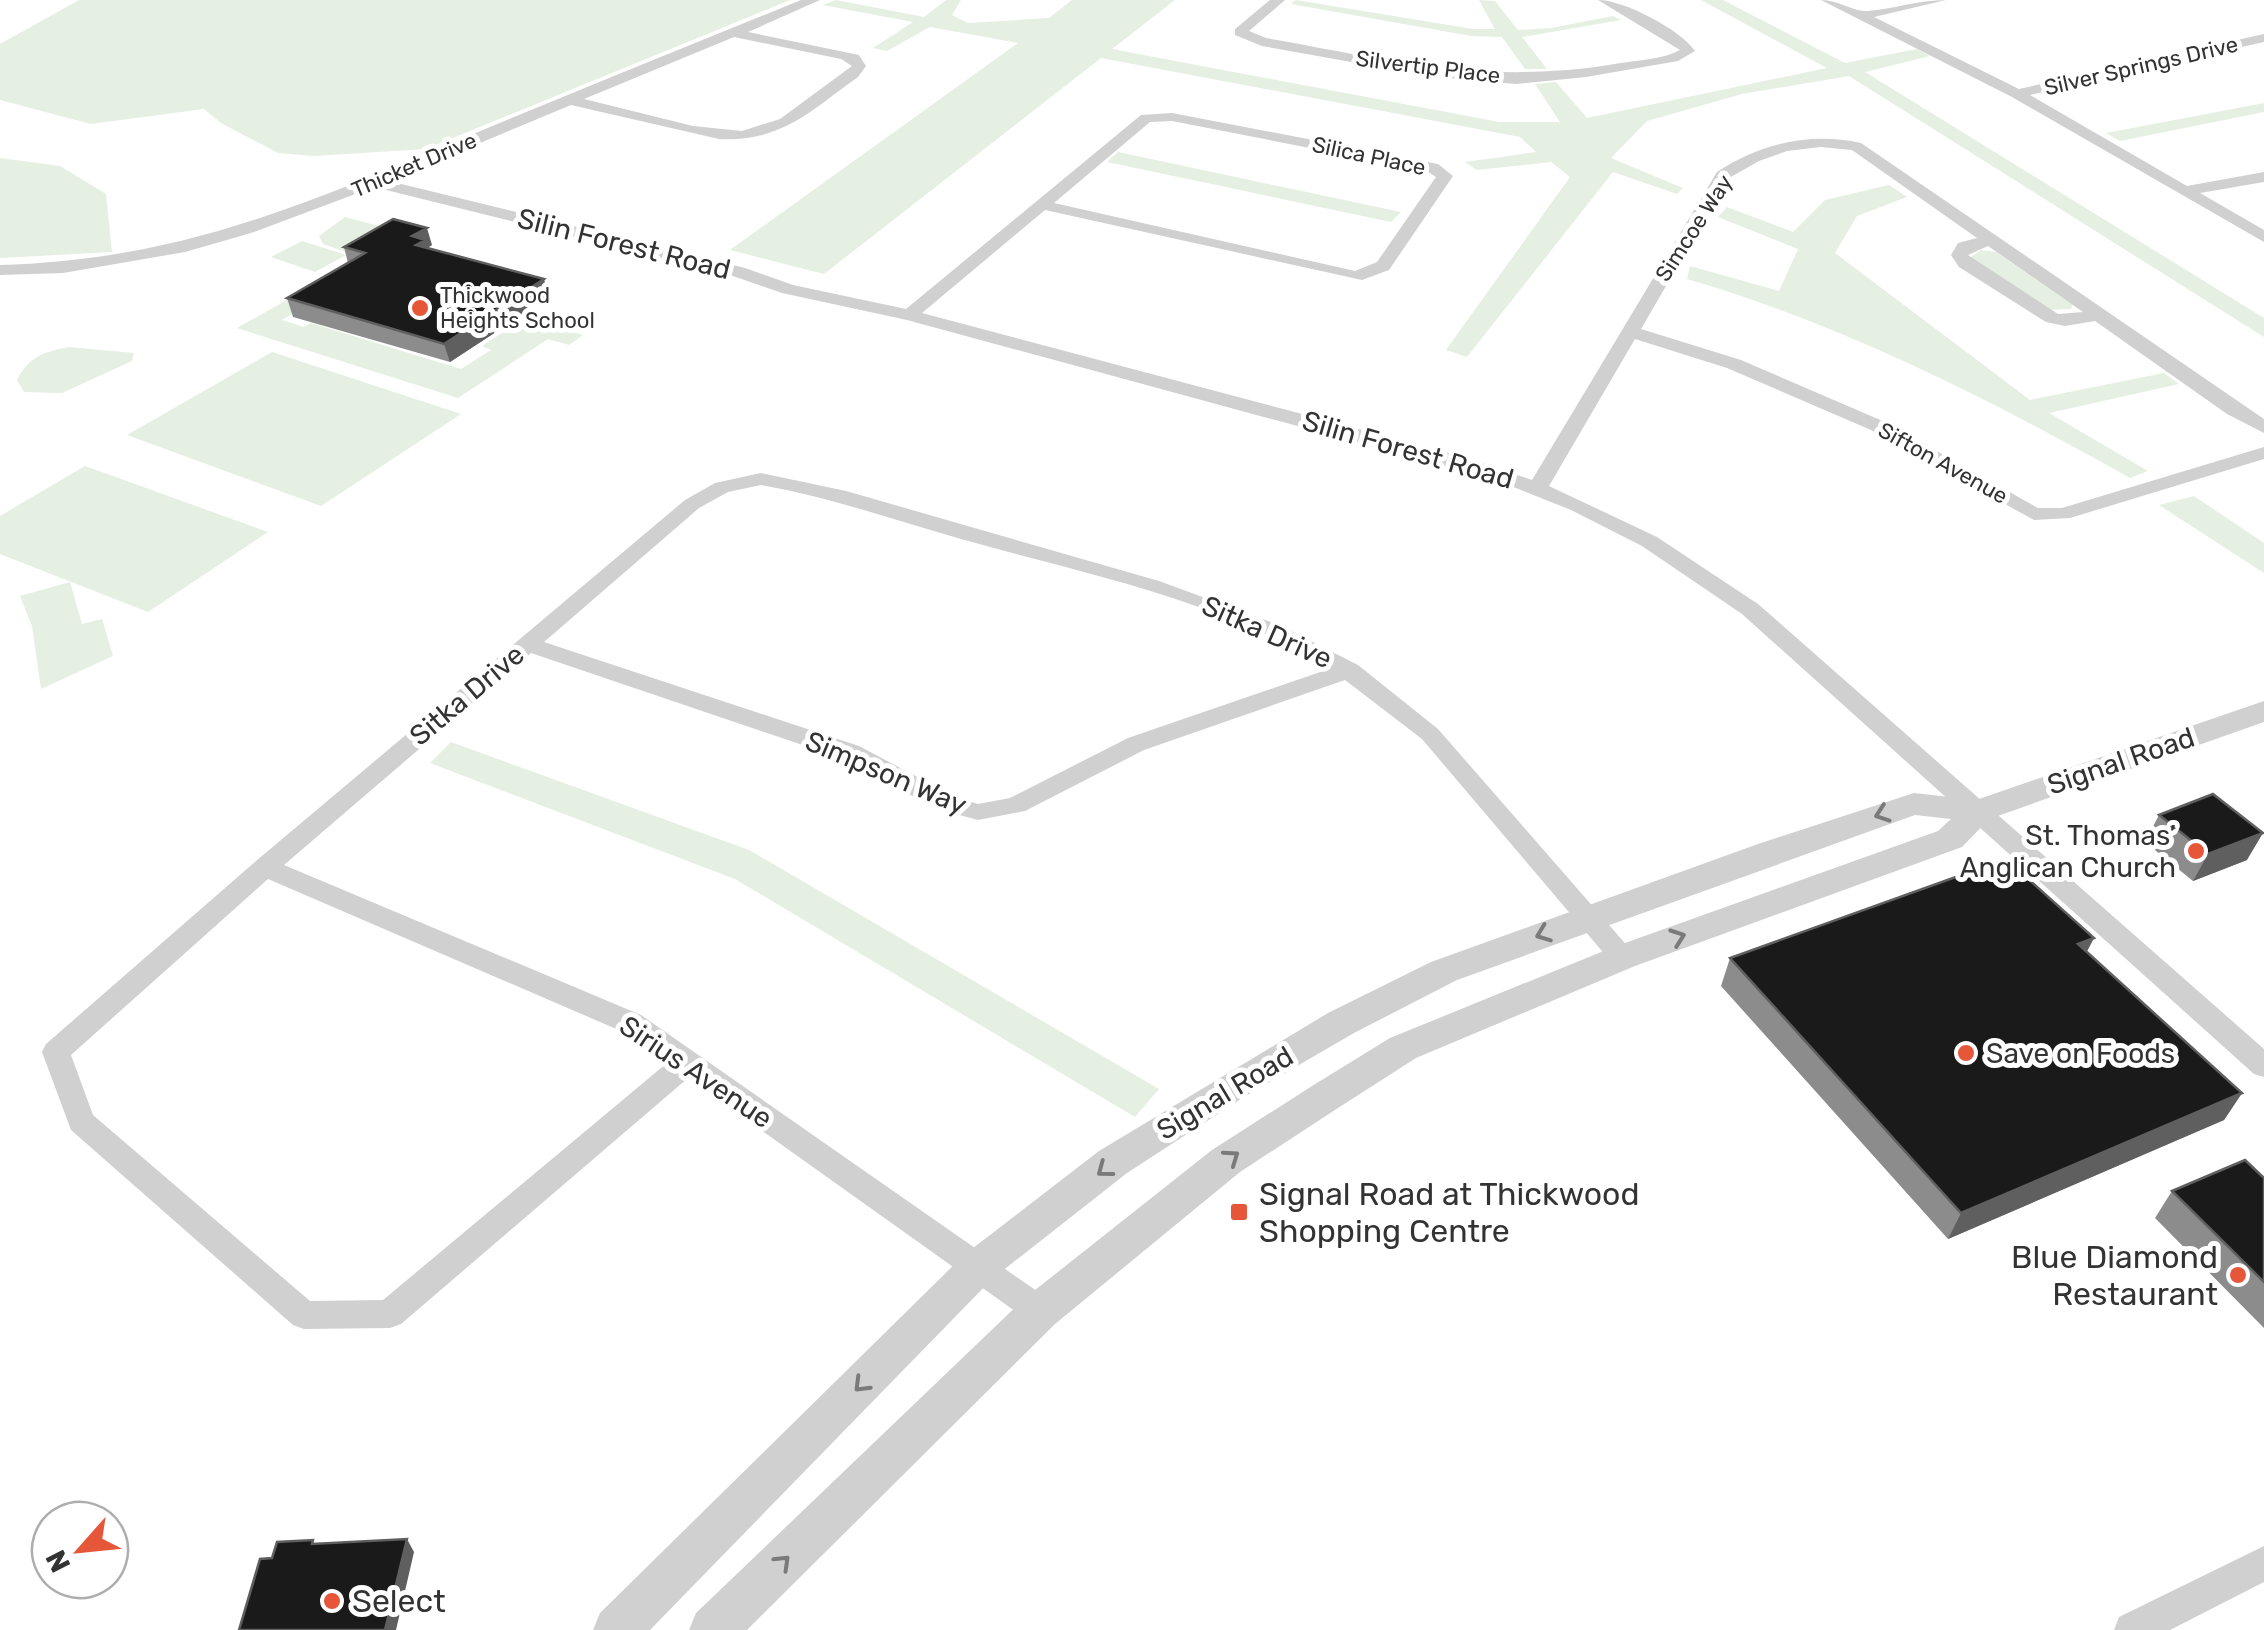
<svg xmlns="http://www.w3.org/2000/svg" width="2264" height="1630" font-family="Rubik,sans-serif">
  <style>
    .green { fill: #e5efe2 }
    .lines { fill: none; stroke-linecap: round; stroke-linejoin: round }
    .minor { fill: #d0d0d0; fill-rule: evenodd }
    .tertiary { fill: #d0d0d0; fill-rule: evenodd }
    .wall { fill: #8c8c8c }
    .shaded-wall { fill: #5f5f5f }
    .building { fill: #1a1a1a; stroke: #5f5f5f; stroke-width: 2.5 }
    .oneway { stroke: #7a7a7a }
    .poi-dot { fill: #e65639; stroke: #fff; stroke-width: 4 }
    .labels { text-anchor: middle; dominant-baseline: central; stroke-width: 10; stroke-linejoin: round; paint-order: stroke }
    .far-street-label { font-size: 22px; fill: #333; stroke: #fff }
    .far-poi-label { font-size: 22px; fill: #333; stroke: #fff; text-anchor: start }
    .street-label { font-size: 28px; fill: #333; stroke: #fff }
    .poi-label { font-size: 28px; fill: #333; stroke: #fff; text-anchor: end }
    .near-poi-label { font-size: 32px; fill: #333; stroke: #fff; text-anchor: start }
  </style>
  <rect width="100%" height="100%" fill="#fff"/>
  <path class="green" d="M 79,0 L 790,0 L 426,149 L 313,156 L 278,153 L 221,123 L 204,109 L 91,124 L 0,100 L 0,44 Z
    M 836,0 L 924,17 L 946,0 L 961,0 L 952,15 L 968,23 L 1049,18 L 1072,0 L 1175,0 L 1112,49 L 1499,122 L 1560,122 L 1535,84 L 1556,82 L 1587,118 L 1827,68 L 1701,0 L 1723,0 L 1845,63 L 1917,49 L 1930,56 L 1865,72 L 2264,318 L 2264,337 L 1849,76 L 1742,94 L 1647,121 L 1611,158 L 1683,188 L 1677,194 L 1613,172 L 1467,357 L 1446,350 L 1570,177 L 1551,162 L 1477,170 L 1465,162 L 1536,152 L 1520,137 L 1101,58 L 824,274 L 730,250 L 1018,43 L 930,27 L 887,51 L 873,48 L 913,22 L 823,5 Z
    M 1296,0 L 1473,29 L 1495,29 L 1479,0 L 1495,1 L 1518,30 L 1551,28 L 1613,16 L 1621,20 L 1522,37 L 1547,69 L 1525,69 L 1502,37 L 1471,36 L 1291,4 Z
    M 2264,103 L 2264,112 L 2120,141 L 2106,133 Z
    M 1118,152 L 1401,212 L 1391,222 L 1107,162 Z
    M 0,158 L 60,166 L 106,194 L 112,252 L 0,258 Z
    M 1889,185 L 1907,197 L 1857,216 L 1835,253 L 2030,400 L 2164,373 L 2179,384 L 2049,413 L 2148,471 L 2130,478 C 1989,399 1842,324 1687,279 L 1690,266 L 1779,291 L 1798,249 L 1718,217 L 1727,207 L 1793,232 L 1825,200 Z
    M 345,217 L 387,228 L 346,252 L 323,244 L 319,236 Z
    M 302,241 L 346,255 L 315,272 L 271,257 Z
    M 1981,250 L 1996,252 L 2073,305 L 2071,309 L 2048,310 L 1971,257 Z
    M 346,267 L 349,281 L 282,320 L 304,327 L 311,323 L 461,369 L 491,350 L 482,346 L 525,318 L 583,335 L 569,345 L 548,339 L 458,398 L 237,328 Z
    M 69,347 L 134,353 L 132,361 L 62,393 L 24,392 L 17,380 C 29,356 44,352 69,347 Z
    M 272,352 L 461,414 L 321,506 L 127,435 Z
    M 85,466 L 268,532 L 148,612 L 0,554 L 0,516 Z
    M 2194,496 L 2264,543 L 2264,573 L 2159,505 Z
    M 70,582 L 82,624 L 102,619 L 113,656 L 41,689 L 32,626 L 20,596 Z
    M 451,742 L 749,850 L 1159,1089 L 1135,1117 L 735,879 L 430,763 Z"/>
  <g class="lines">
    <path class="minor" d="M 801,0 L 820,0 L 748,32 L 859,55 L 866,66 L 858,77 C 810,111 782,142 719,139 L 571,105 L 389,181 L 745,268 L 793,285 L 906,309 L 1141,115 L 1172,113 L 1438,164 L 1453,176 L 1389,270 L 1362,280 L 1045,210 L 922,313 L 1472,459 L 1532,480 L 1717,172 C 1761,143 1810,132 1861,143 L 2264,419 L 2264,433 L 2227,414 L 2095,321 L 2065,326 L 2046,322 L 1959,267 L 1951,255 L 1958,243 L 1977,238 L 1852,150 L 1821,147 L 1787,151 L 1759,161 L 1729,178 L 1641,329 L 1741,360 L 1885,422 L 2038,508 L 2062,508 L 2264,447 L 2264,459 L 2070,518 L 2034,520 L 1871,430 L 1727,368 L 1635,339 L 1549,486 L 1657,537 L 1758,604 L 2264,1049 L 2264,1077 L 2254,1074 L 1742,614 L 1642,546 L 1571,510 L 1496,480 L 907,320 L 782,293 L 733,276 L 374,187 L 251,233 L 185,252 L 63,273 L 0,275 L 0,265 C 181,260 308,203 471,135 C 581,89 691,45 801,0 ZM 734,37 L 841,59 L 852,66 L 780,119 L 742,131 L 693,126 L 584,99 ZM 1172,121 L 1427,171 L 1436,177 L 1377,262 L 1355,271 L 1054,203 L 1150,122 ZM 1988,246 L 2083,312 L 2058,314 L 1968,255 Z
      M 1270,0 L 1285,0 L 1249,31 L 1266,38 C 1395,61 1488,86 1621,63 C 1640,60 1664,59 1680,50 L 1598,0 C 1624,0 1681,30 1695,51 L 1678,61 L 1586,77 L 1516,84 L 1435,77 L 1262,46 L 1235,35 L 1235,29 Z
      M 1821,0 C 1839,0 1853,12 1867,11 C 1894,9 1918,0 1946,0 L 1874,17 L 2019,89 L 2264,34 L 2264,42 L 2030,95 L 2187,186 L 2264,172 L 2264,182 L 2200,193 L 2264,230 L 2264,242 L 2012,97 Z
      M 761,473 L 846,491 L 1159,581 L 1279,625 L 1358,665 L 1438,729 L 1637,957 L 1633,964 L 1613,964 L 1422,739 L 1345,680 L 1144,750 L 1025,811 L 978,820 L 937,809 L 841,758 L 531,653 L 284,865 L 641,1015 L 1051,1301 L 1056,1311 L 1051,1321 L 1040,1325 L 1029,1321 L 688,1078 L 401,1324 L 390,1328 L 304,1329 L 293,1325 L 71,1130 L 42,1052 L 46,1044 L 256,861 L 685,500 L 715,483 ZM 761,485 C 830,497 894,520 961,539 C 1084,574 1220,599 1329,669 L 1128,738 L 1010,798 L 978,804 L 955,797 L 859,746 L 544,642 L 699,508 L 728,492 ZM 268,879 L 621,1031 L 667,1063 L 383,1300 L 310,1301 L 93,1115 L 71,1055 Z
      M 2264,1546 L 2264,1582 L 2170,1630 L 2114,1630 L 2119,1617 Z"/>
    <path class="tertiary" d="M 2264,701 L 2264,722 L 1989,819 L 1962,847 L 1635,966 L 1416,1058 L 1338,1108 L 1240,1172 L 1055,1324 L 747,1630 L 689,1630 L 696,1613 L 1025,1298 L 1212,1150 L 1312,1086 L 1390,1038 L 1611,948 L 1938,831 L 1951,819 L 1915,815 L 1457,980 L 1354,1033 L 1244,1097 L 1127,1173 L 992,1279 L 650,1630 L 593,1630 L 600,1613 L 964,1255 L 1099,1151 L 1328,1013 L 1431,962 L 1758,844 L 1914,793 L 1976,800 Z"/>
  </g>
  <path class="wall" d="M 432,245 L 427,248 L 544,279 L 548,298 L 450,362 L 293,317 L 287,298 L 348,263 L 344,247 Z
    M 2159,815 L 2247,860 L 2193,881 L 2145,842 Z
    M 2094,938 L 2086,952 L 2242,1093 L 2224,1120 L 1948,1239 L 1721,986 L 1730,958 Z
    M 2264,1178 L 2264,1328 L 2155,1218 L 2172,1191 Z"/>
  <path class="shaded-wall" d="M 427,228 L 432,245 L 427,248 L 421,263 L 412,236 Z
    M 544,279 L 548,298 L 450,362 L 444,344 Z
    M 2263,833 L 2247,860 L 2193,881 L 2208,854 Z
    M 2094,938 L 2080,965 L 2078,944 Z
    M 2242,1093 L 2224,1120 L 1948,1239 L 1961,1213 Z
    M 407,1539 L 414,1552 L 396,1630 L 385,1630 Z"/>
  <path class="building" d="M 393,219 L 427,228 L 412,236 L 425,240 L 416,245 L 544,279 L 444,344 L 287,298 L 365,253 L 344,247 Z
    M 2213,794 L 2263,833 L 2208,854 L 2159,815 Z
    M 2006,859 L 2094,938 L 2078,944 L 2242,1093 L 1961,1213 L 1730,958 Z
    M 2245,1160 L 2264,1178 L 2264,1282 L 2172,1191 Z
    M 407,1539 L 385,1630 L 239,1630 L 260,1559 L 272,1558 L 277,1542 L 313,1540 L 312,1544 Z"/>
  <defs><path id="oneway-chevron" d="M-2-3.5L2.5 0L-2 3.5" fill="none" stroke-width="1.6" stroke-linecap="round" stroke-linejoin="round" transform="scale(2.5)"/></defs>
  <g class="oneway">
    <use href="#oneway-chevron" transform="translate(1882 814) rotate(161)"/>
    <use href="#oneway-chevron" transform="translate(1543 934) rotate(159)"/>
    <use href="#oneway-chevron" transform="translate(1678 937) rotate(-20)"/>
    <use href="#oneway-chevron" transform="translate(1232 1157) rotate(-35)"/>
    <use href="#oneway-chevron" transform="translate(1104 1170) rotate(143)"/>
    <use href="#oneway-chevron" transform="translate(861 1385) rotate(135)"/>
    <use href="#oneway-chevron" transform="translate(783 1562) rotate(-44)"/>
  </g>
  <g class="poi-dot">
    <circle cx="420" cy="308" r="10"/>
    <circle cx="2196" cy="851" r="10"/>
    <circle cx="1966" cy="1053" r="10"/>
    <rect x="1229" y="1202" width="20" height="20" rx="5"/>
    <circle cx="2238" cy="1275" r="10"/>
    <circle cx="332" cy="1601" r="10"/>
  </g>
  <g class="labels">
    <g class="far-street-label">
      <text transform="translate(2141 66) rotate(-13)">Silver Springs Drive</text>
      <text transform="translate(1428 67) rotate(7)">Silvertip Place</text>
      <text transform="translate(1369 156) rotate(12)">Silica Place</text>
      <text transform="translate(414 165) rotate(-23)">Thicket Drive</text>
      <text transform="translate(1694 228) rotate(-57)">Simcoe Way</text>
      <text transform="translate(1943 463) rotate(29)">Sifton Avenue</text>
    </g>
    <g class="far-poi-label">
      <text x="440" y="295">Thickwood<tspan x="440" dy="25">Heights School</tspan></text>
    </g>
    <g class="street-label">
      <text transform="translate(624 244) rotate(14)">Silin Forest Road</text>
      <text transform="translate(1408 450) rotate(16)">Silin Forest Road</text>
      <text transform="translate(1267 632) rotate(24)">Sitka Drive</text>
      <text transform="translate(467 695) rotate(-40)">Sitka Drive</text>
      <text transform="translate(2121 761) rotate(-19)">Signal Road</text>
      <text transform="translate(886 773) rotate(23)">Simpson Way</text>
      <text transform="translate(696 1072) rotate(34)">Sirius Avenue</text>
      <text transform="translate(1225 1093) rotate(-31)">Signal Road</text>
    </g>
    <g class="poi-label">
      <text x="2176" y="835">St. Thomas’<tspan x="2176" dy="32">Anglican Church</tspan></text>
      <text x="1986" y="1053" text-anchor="start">Save on Foods</text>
    </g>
    <g class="near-poi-label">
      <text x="1259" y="1194">Signal Road at Thickwood<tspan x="1259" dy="37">Shopping Centre</tspan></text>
      <text x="2218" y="1257" text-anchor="end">Blue Diamond<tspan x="2218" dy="37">Restaurant</tspan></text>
      <text x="352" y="1601">Select</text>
    </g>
  </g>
  <g transform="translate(80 1550) rotate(243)"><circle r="48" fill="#ffffff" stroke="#adadad" stroke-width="2.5"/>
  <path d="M0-8L18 38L0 25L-18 38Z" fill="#e65639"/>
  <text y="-15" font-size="28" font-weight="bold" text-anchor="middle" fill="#333333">N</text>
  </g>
</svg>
